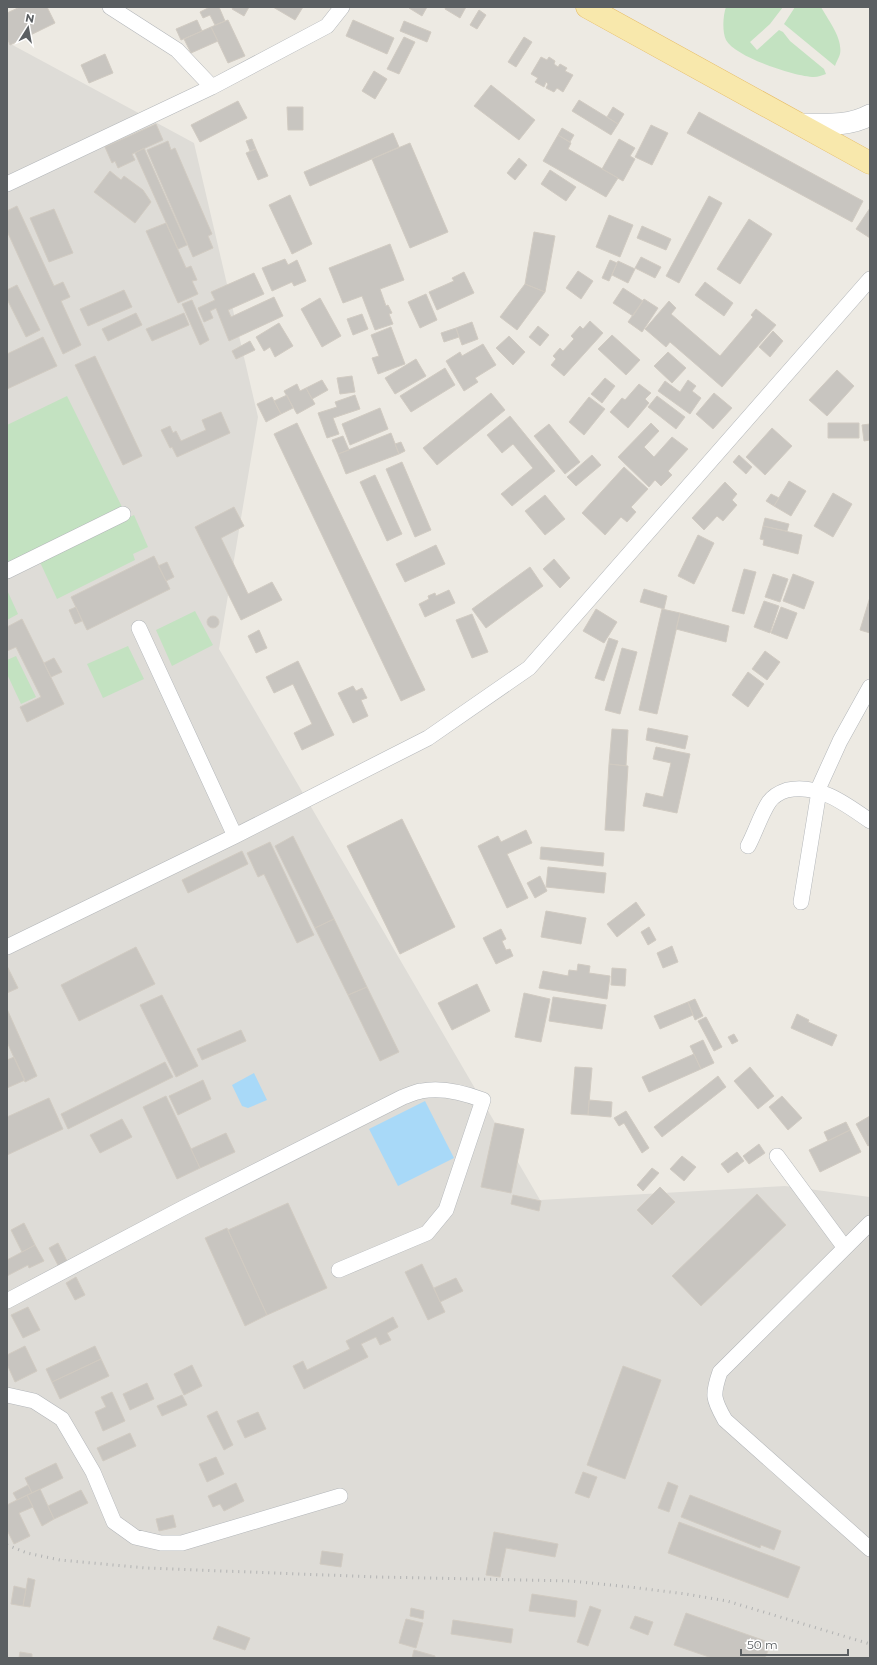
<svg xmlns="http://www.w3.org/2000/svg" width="877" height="1665" font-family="Montserrat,sans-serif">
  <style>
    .industrial { fill: #dedcd7 }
    .green { fill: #c3e2c1 }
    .water { fill: #a8d9f8 }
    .building { fill: #c8c5c0; stroke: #d1cbc2 }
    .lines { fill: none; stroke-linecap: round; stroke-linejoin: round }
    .street-casing { stroke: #b3b6b9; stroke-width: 16 }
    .secondary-casing { stroke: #b2b6b9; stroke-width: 22 }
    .primary-casing { stroke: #e6bb63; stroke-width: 23 }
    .street { stroke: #fff; stroke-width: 15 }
    .secondary { stroke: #fff; stroke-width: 21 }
    .primary { stroke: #f8e8ac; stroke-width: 22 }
    .rail { stroke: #b1b2b2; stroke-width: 3; stroke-dasharray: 1 5; stroke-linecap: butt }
  </style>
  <rect width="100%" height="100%" fill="#edeae3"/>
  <path class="industrial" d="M 7,42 L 194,143 L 258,417 L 219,649 L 540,1200 L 785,1186 L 870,1197 L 870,1658 L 7,1658 Z"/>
  <path class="green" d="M 726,7 L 783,7 L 770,24 L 750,42 L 757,50 L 779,30 L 783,32 L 790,41 L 824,69 L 826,74 C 822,75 818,77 814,77 C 796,77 735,57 726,40 C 722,32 723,15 726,7 Z
    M 795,7 L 821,7 C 828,20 843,38 840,54 C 839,58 836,62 835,66 L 784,24 Z
    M 67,396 L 122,507 L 7,564 L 7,425 Z
    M 134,515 L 148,547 L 133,554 L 135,560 L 57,599 L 39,560 Z
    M 7,590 L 18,614 L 7,620 Z
    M 195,611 L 213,645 L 172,666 L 156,630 Z
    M 128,646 L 144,679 L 103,698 L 87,664 Z
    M 16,656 L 36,697 L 21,704 L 7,674 L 7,660 Z"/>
  <path class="water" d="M 254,1073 L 267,1100 L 248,1108 L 242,1106 L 232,1085 Z
    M 425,1101 L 454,1158 L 398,1186 L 369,1129 Z"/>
  <path class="building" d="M 20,7 L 47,7 L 55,23 L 10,45 L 7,38 L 7,13 Z
    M 210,7 L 219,7 L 225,21 L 215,25 L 210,15 L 203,18 L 200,12 Z
    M 233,7 L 249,7 L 244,16 L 232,9 Z
    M 273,7 L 303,7 L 295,20 Z
    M 410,7 L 427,7 L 422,16 L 409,8 Z
    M 446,7 L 466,7 L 460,18 L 445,9 Z
    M 479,10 L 486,15 L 477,29 L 470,25 Z
    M 197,20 L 202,31 L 181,40 L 176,29 Z
    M 228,20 L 245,56 L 228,63 L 211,27 Z
    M 353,20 L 394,38 L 387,54 L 346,36 Z
    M 404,21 L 431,32 L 427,42 L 400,31 Z
    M 211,27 L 218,41 L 191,53 L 184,39 Z
    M 404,37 L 415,42 L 399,74 L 387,69 Z
    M 524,37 L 532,42 L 516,67 L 508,62 Z
    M 105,54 L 113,73 L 89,83 L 81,65 Z
    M 541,57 L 547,60 L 549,57 L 555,61 L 554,64 L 558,67 L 560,64 L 567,68 L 565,71 L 573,75 L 563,92 L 557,88 L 554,92 L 546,88 L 548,84 L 546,82 L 544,87 L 535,82 L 538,78 L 531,74 Z
    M 374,71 L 387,79 L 375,99 L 362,91 Z
    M 491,85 L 535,120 L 519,140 L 474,106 Z
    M 579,100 L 618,124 L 611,135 L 572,111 Z
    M 238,101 L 247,118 L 200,142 L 191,125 Z
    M 287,107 L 303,107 L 303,130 L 288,130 Z
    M 613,107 L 624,114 L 618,124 L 607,117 Z
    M 699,112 L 863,201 L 852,222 L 687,133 Z
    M 156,124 L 163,140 L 132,154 L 135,160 L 118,168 L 115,161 L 112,163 L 105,147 Z
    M 651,125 L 668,133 L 652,165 L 635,157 Z
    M 562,128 L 574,135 L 570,142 L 558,135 Z
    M 393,133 L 399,147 L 310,186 L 304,172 Z
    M 558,135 L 571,143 L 568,149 L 618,178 L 606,197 L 543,161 Z
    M 252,139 L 256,149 L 250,151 L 246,141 Z
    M 619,139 L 635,148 L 630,156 L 635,159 L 623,181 L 602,169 Z
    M 168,141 L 171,150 L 175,148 L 212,234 L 208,236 L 213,248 L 193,257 L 147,150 Z
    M 410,143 L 448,232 L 410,248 L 372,159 Z
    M 144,148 L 187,245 L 178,249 L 135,153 Z
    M 256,149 L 268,176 L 258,180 L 246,153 Z
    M 519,158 L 527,165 L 515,180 L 507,173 Z
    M 550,170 L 576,187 L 566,201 L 541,184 Z
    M 110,171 L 121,180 L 124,176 L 143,190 L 151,202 L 135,223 L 94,192 Z
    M 290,195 L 312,244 L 292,254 L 269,205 Z
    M 709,196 L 722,203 L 679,283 L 666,276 Z
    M 17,206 L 54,286 L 63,282 L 70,297 L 61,301 L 81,345 L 63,354 L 7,231 L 7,211 Z
    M 870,208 L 870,238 L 856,229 Z
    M 54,209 L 73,253 L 49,262 L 30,218 Z
    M 609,215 L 633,225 L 620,257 L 596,247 Z
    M 749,219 L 772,234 L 740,284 L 717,269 Z
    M 166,223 L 186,268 L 191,266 L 197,280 L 192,281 L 198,294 L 178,303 L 146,231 Z
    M 642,226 L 671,239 L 666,250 L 637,238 Z
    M 534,232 L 555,236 L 545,292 L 525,284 Z
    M 390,244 L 404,280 L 380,289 L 386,306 L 388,305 L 392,313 L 389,314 L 393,324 L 375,330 L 362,296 L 343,303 L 329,268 Z
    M 641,257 L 661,267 L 655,278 L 635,268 Z
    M 285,259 L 288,265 L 297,260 L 306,281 L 294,286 L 292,282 L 272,291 L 262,268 Z
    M 610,260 L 617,263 L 609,281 L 602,278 Z
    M 618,261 L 635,269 L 628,283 L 612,275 Z
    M 578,271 L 593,281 L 581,299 L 566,288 Z
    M 464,272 L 474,293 L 437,310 L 429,292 L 454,281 L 452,278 Z
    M 254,273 L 264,294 L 228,310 L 231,317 L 274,297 L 283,316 L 229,341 L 216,308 L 210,311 L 213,318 L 204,322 L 198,308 L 215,300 L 211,292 Z
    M 705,282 L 733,303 L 724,316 L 695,295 Z
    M 525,284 L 545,292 L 517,330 L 500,317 Z
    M 17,285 L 40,330 L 26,337 L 7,299 L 7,290 Z
    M 623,288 L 643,301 L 633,316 L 613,303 Z
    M 124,290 L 132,307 L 88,326 L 80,309 Z
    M 426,294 L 437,320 L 420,328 L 408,302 Z
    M 320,298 L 341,336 L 322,347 L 301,309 Z
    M 644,299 L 658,308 L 642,332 L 628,322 Z
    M 192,300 L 209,340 L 200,345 L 182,304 Z
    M 669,301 L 676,308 L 671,314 L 720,356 L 753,317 L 751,315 L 756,309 L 776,325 L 722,387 L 670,342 L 666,347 L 645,329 Z
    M 136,313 L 142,325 L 108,341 L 102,329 Z
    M 184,313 L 189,325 L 152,341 L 146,329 Z
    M 362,314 L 368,329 L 353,335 L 347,319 Z
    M 590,321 L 603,333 L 564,376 L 551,365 L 556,359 L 553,356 L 560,348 L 563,351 L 574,339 L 571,336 L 580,326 L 583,329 Z
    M 472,322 L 478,339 L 462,345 L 456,328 Z
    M 279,323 L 293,346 L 275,357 L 270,347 L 264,351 L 256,337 Z
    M 538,326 L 549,335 L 540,346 L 529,337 Z
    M 391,327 L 405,364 L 378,374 L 372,358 L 379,356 L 371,335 Z
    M 456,328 L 459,337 L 444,342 L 441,333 Z
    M 773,331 L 783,341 L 770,357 L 759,347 Z
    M 612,335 L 640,360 L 626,375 L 598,349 Z
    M 509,336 L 525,352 L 513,365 L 496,348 Z
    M 43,337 L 57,366 L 7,389 L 7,354 Z
    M 250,341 L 255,350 L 236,359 L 232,351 Z
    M 483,344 L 496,365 L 475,378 L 478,382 L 464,391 L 446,361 L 460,352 L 462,356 Z
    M 668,352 L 686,368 L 672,383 L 654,366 Z
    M 95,356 L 142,456 L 123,465 L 75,365 Z
    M 416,359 L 426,376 L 395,394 L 385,378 Z
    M 445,368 L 455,385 L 411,412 L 400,396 Z
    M 837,370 L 854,386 L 827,416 L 809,400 Z
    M 352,376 L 355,392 L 340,394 L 337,378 Z
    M 605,378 L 615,386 L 602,403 L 591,394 Z
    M 322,380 L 328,390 L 312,399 L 306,388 Z
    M 688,380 L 696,386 L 692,391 L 701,398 L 690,414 L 658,391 L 665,381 L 680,392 Z
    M 297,384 L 300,391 L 306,388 L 315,404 L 297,414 L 284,391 Z
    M 639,384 L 651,393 L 645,399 L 649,403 L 628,428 L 610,412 L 622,398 L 625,400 Z
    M 491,393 L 505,410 L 437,465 L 423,448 Z
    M 714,393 L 732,408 L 713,429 L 696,414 Z
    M 287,395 L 293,408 L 281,414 L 274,401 Z
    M 355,395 L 360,409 L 333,418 L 339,434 L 327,438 L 318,413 L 337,407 L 335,402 Z
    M 657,396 L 685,417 L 676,429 L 648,407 Z
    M 272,397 L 281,414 L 266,422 L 257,404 Z
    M 589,397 L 605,409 L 584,435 L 569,422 Z
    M 380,408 L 388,429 L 350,445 L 342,424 Z
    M 221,412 L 230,433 L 177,457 L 172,447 L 170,448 L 161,430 L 170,426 L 173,433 L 176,431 L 181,441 L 206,430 L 202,420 Z
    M 510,416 L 555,471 L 512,506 L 501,494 L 533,468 L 513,444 L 502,453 L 487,435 Z
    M 297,423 L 425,690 L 401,701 L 274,434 Z
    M 651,423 L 659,431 L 644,447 L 654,457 L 672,437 L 688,449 L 668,471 L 672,475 L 661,486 L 655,480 L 649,487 L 618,457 Z
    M 828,423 L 859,423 L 859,438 L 828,438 Z
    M 549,424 L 580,462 L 565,474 L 534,436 Z
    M 870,424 L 870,440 L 864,441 L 862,425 Z
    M 772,428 L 792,446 L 765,475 L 746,457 Z
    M 391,433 L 399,454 L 346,474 L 338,454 Z
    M 343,436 L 349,450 L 338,454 L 332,440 Z
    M 401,442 L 405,451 L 399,454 L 395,444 Z
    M 592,455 L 601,465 L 576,486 L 567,477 Z
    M 739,455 L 752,467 L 746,474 L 733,462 Z
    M 402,462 L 431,530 L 415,537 L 386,469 Z
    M 624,467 L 648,489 L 631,507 L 636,512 L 627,522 L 621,517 L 605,535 L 582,513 Z
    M 375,475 L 402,534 L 387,541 L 360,482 Z
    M 789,481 L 806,491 L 791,516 L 774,506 Z
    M 725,482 L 737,494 L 732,500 L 737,505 L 723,521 L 717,516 L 704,530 L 692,518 Z
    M 833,493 L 852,504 L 833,537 L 814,526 Z
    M 771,494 L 779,498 L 774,506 L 766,501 Z
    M 545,495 L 565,519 L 545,535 L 525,511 Z
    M 234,507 L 244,526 L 221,538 L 248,594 L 272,582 L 282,600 L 241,620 L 195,527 Z
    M 765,518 L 789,524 L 787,531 L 763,526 Z
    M 763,526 L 802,535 L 798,554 L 763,545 L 764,540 L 760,539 Z
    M 698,535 L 714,543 L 694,584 L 678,576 Z
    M 436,545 L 445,564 L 405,582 L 396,564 Z
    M 154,556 L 170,589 L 87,630 L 71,597 Z
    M 554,559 L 570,578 L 560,588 L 543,569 Z
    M 167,562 L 174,577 L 166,581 L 158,566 Z
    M 530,567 L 543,586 L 486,628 L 472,609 Z
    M 744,569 L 756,572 L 744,614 L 732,611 Z
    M 773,574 L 788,579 L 780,602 L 765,597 Z
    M 793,574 L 814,582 L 804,609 L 783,601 Z
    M 644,589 L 667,596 L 664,609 L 640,602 Z
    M 449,590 L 455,603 L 425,617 L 419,604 L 429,599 L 428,596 L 435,593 L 436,596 Z
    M 870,597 L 870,633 L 860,630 Z
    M 764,601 L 779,606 L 770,633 L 754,627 Z
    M 76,607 L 82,621 L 75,624 L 69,610 Z
    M 781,607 L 797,613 L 787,639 L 771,633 Z
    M 596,609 L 617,622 L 604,643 L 583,631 Z
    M 662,609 L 680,613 L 657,714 L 639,710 Z
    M 680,613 L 729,626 L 726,642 L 676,629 Z
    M 472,614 L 488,652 L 472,658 L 456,620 Z
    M207 622a6 6 0 1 1 12 0a6 6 0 1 1-12 0Z
    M 22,619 L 64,704 L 27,722 L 20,707 L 41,697 L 16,647 L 7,651 L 7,627 Z
    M 259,630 L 267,648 L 256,653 L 248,636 Z
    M 609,638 L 618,641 L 604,681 L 595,678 Z
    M 622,648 L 637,652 L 620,714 L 605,710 Z
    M 765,651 L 780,662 L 767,680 L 752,669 Z
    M 54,658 L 62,672 L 51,677 L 44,663 Z
    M 298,661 L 334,735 L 302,750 L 294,733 L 312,724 L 293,684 L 274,693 L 266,677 Z
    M 748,672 L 764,684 L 748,707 L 732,695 Z
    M 353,686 L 356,691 L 362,688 L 367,698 L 361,700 L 368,716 L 353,723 L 338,693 Z
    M 648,728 L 688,736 L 685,749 L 646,740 Z
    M 612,729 L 628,730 L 626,766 L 609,764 Z
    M 656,747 L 690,754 L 677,813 L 643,806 L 646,793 L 663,797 L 671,763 L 653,759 Z
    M 609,764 L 628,766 L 624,831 L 605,830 Z
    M 402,819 L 455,927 L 400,954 L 347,846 Z
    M 526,830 L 532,843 L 507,854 L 528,898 L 507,908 L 478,846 L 498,836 L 501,842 Z
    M 293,836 L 334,919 L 315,928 L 275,846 Z
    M 270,842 L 314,935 L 297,943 L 264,874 L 258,877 L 247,853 Z
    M 541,847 L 604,853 L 603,866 L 540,859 Z
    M 242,851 L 248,864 L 188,893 L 182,880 Z
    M 548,867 L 606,873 L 604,893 L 546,887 Z
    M 540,876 L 547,891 L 535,898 L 527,883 Z
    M 636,902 L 645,915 L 617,937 L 607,924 Z
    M 546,911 L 586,918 L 581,944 L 541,937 Z
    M 334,919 L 367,987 L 348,995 L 315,928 Z
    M 649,927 L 656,940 L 648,945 L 641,932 Z
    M 501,929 L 506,939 L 502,941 L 506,950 L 510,949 L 513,956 L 496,964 L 483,938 Z
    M 672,946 L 678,962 L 663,968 L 657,953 Z
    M 136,947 L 155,984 L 79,1021 L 61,985 Z
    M 578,964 L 590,966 L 589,973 L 610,976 L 607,999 L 539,988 L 543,971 L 568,976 L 569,970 L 577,971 Z
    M 7,966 L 18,988 L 7,993 Z
    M 612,968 L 626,969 L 625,986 L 611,985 Z
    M 477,984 L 490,1011 L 452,1030 L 438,1003 Z
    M 367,987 L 399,1052 L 380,1061 L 348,995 Z
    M 524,993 L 550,999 L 541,1042 L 515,1037 Z
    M 162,995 L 198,1066 L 176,1077 L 140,1005 Z
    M 553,997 L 606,1005 L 602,1029 L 549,1021 Z
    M 695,999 L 703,1016 L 695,1020 L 688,1002 Z
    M 688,1002 L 693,1015 L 660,1029 L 654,1016 Z
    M 7,1009 L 37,1076 L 25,1082 L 7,1042 Z
    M 797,1014 L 809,1020 L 808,1022 L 837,1035 L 832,1046 L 791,1028 Z
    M 706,1017 L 722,1047 L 714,1051 L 698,1021 Z
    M 241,1030 L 246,1041 L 202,1060 L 197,1049 Z
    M 734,1034 L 738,1041 L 732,1044 L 728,1037 Z
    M 703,1040 L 714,1063 L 701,1069 L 690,1046 Z
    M 694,1054 L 701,1069 L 649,1092 L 642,1077 Z
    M 14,1057 L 25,1080 L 7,1088 L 7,1060 Z
    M 165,1062 L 173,1077 L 68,1129 L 61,1114 Z
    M 575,1067 L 592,1068 L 588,1115 L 571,1114 Z
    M 750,1067 L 774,1096 L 758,1109 L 734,1081 Z
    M 718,1076 L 726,1087 L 662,1137 L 654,1127 Z
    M 203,1080 L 211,1099 L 178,1115 L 169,1096 Z
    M 166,1096 L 200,1168 L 177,1179 L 143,1107 Z
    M 782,1096 L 802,1118 L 788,1130 L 769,1107 Z
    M 49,1098 L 63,1129 L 7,1155 L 7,1117 Z
    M 589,1100 L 612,1102 L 611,1117 L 588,1115 Z
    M 626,1111 L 649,1148 L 642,1153 L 624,1123 L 619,1126 L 614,1118 Z
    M 870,1116 L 870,1145 L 868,1146 L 856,1124 Z
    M 122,1119 L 132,1137 L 100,1153 L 90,1135 Z
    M 846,1122 L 850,1130 L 828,1141 L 824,1132 Z
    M 495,1123 L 524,1129 L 511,1193 L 481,1187 Z
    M 850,1130 L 861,1152 L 820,1172 L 809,1150 Z
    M 226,1133 L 235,1152 L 200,1168 L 191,1149 Z
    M 759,1144 L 765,1153 L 749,1164 L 743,1156 Z
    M 737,1152 L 744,1161 L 728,1173 L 721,1164 Z
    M 682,1156 L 696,1167 L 684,1181 L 670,1169 Z
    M 652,1168 L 659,1173 L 643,1191 L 637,1185 Z
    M 660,1187 L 675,1202 L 652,1225 L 637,1210 Z
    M 757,1194 L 786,1225 L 701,1306 L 672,1276 Z
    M 513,1195 L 541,1201 L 539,1211 L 511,1204 Z
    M 288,1203 L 327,1288 L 267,1315 L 228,1230 Z
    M 24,1223 L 35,1245 L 22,1252 L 11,1230 Z
    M 227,1228 L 267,1315 L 245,1326 L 205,1238 Z
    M 58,1243 L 68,1263 L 59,1267 L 49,1248 Z
    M 35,1245 L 44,1261 L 29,1268 L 28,1265 L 7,1276 L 7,1260 Z
    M 422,1264 L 445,1312 L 428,1320 L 405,1272 Z
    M 76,1277 L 85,1295 L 75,1300 L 66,1283 Z
    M 456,1278 L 463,1291 L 440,1302 L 434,1288 Z
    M 28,1307 L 40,1330 L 23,1338 L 11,1315 Z
    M 393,1317 L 398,1327 L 387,1333 L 391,1340 L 380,1345 L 376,1337 L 361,1344 L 368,1357 L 304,1389 L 293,1366 L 303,1361 L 307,1370 L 350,1349 L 346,1341 Z
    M 25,1346 L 37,1371 L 15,1382 L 7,1364 L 7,1355 Z
    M 95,1346 L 101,1359 L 52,1382 L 46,1369 Z
    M 101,1359 L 109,1376 L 60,1399 L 52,1382 Z
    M 192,1365 L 202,1386 L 184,1395 L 174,1374 Z
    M 623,1366 L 661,1380 L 625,1479 L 587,1465 Z
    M 147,1383 L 154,1399 L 130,1410 L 123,1394 Z
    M 112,1392 L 125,1421 L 103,1431 L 95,1412 L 106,1407 L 101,1397 Z
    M 182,1395 L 187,1405 L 162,1416 L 157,1406 Z
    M 217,1411 L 233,1445 L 224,1450 L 207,1416 Z
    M 258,1412 L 266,1429 L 245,1438 L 237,1421 Z
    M 130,1433 L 136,1446 L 103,1461 L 97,1448 Z
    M 216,1457 L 224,1474 L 207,1482 L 199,1464 Z
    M 56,1463 L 63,1478 L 32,1493 L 25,1478 Z
    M 583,1472 L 597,1477 L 589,1498 L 575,1493 Z
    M 668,1482 L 678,1486 L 669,1512 L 658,1508 Z
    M 236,1483 L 244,1501 L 224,1511 L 220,1504 L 213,1507 L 208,1496 Z
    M 28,1485 L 32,1493 L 17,1500 L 13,1493 Z
    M 40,1489 L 54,1519 L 42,1526 L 27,1495 Z
    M 81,1490 L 88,1503 L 54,1519 L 48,1506 Z
    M 27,1495 L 33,1507 L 19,1513 L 30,1536 L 14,1544 L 7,1530 L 7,1505 Z
    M 690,1495 L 781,1531 L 774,1550 L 761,1545 L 760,1548 L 681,1517 Z
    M 173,1515 L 176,1527 L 159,1531 L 156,1519 Z
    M 679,1522 L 800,1567 L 788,1598 L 668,1553 Z
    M 494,1532 L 558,1544 L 555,1557 L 506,1548 L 500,1577 L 486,1575 Z
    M 322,1551 L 343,1554 L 341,1567 L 320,1564 Z
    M 28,1578 L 35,1580 L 30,1607 L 23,1606 Z
    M 14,1586 L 26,1589 L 23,1606 L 11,1604 Z
    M 532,1594 L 577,1601 L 575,1617 L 529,1611 Z
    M 590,1606 L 601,1610 L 588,1646 L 577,1642 Z
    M 411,1608 L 424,1611 L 423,1619 L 410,1616 Z
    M 686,1613 L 771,1643 L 765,1658 L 712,1658 L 674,1645 Z
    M 635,1616 L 653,1622 L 648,1635 L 630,1628 Z
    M 406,1619 L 423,1623 L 416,1648 L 399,1643 Z
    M 453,1620 L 513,1629 L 511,1643 L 451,1634 Z
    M 218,1626 L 250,1638 L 245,1650 L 213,1639 Z
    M 414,1650 L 435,1656 L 435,1658 L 412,1658 Z
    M 20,1652 L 32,1654 L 32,1658 L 19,1658 Z"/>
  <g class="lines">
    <g class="street-casing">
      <path id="street" d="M 110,7 L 177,50 L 212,87
        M 7,184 L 212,87 L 327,26 L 342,7
        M 7,571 L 123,514
        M 139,628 L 235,836
        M 748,846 C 755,833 761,814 769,802 C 773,796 781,792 787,790 C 818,783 846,804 870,821
        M 801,902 L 820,785 L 840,741 L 870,687
        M 7,947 L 235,836 L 428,738 L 529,668 L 870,279
        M 777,1156 L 845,1248
        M 870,1223 L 720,1372 C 712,1395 713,1399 725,1420 L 870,1549
        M 7,1301 L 183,1208 L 403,1097 C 409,1095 415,1092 421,1091 C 441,1087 465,1093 483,1100 L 446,1210 L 427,1233 L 339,1270
        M 7,1395 L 34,1401 L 62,1419 L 93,1472 L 114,1522 L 135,1537 L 161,1543 L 182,1543 L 340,1496"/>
    </g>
    <g class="secondary-casing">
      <path id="secondary" d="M 800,124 C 824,124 848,127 870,115"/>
    </g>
    <g class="primary-casing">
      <path id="primary" d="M 587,7 L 870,163"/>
    </g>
    <use href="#street" class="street"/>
    <use href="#secondary" class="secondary"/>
    <use href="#primary" class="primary"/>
    <path class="rail" d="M 7,1545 L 27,1553 L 60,1560 L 146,1568 L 377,1577 L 571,1581 L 630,1587 L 686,1594 L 727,1601 L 870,1644"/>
  </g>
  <rect width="877" height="1665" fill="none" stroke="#5b5f62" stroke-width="16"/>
  <g transform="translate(28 28) rotate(11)" stroke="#ffffff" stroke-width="3" paint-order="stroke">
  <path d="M0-3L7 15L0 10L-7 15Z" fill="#5b5f62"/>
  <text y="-6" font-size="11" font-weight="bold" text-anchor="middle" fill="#5b5f62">N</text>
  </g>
  <path d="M741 1649v6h107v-6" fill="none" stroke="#5b5f62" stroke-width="2"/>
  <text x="747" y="1649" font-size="12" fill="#5b5f62" stroke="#ffffff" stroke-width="3" paint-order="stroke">50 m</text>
</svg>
